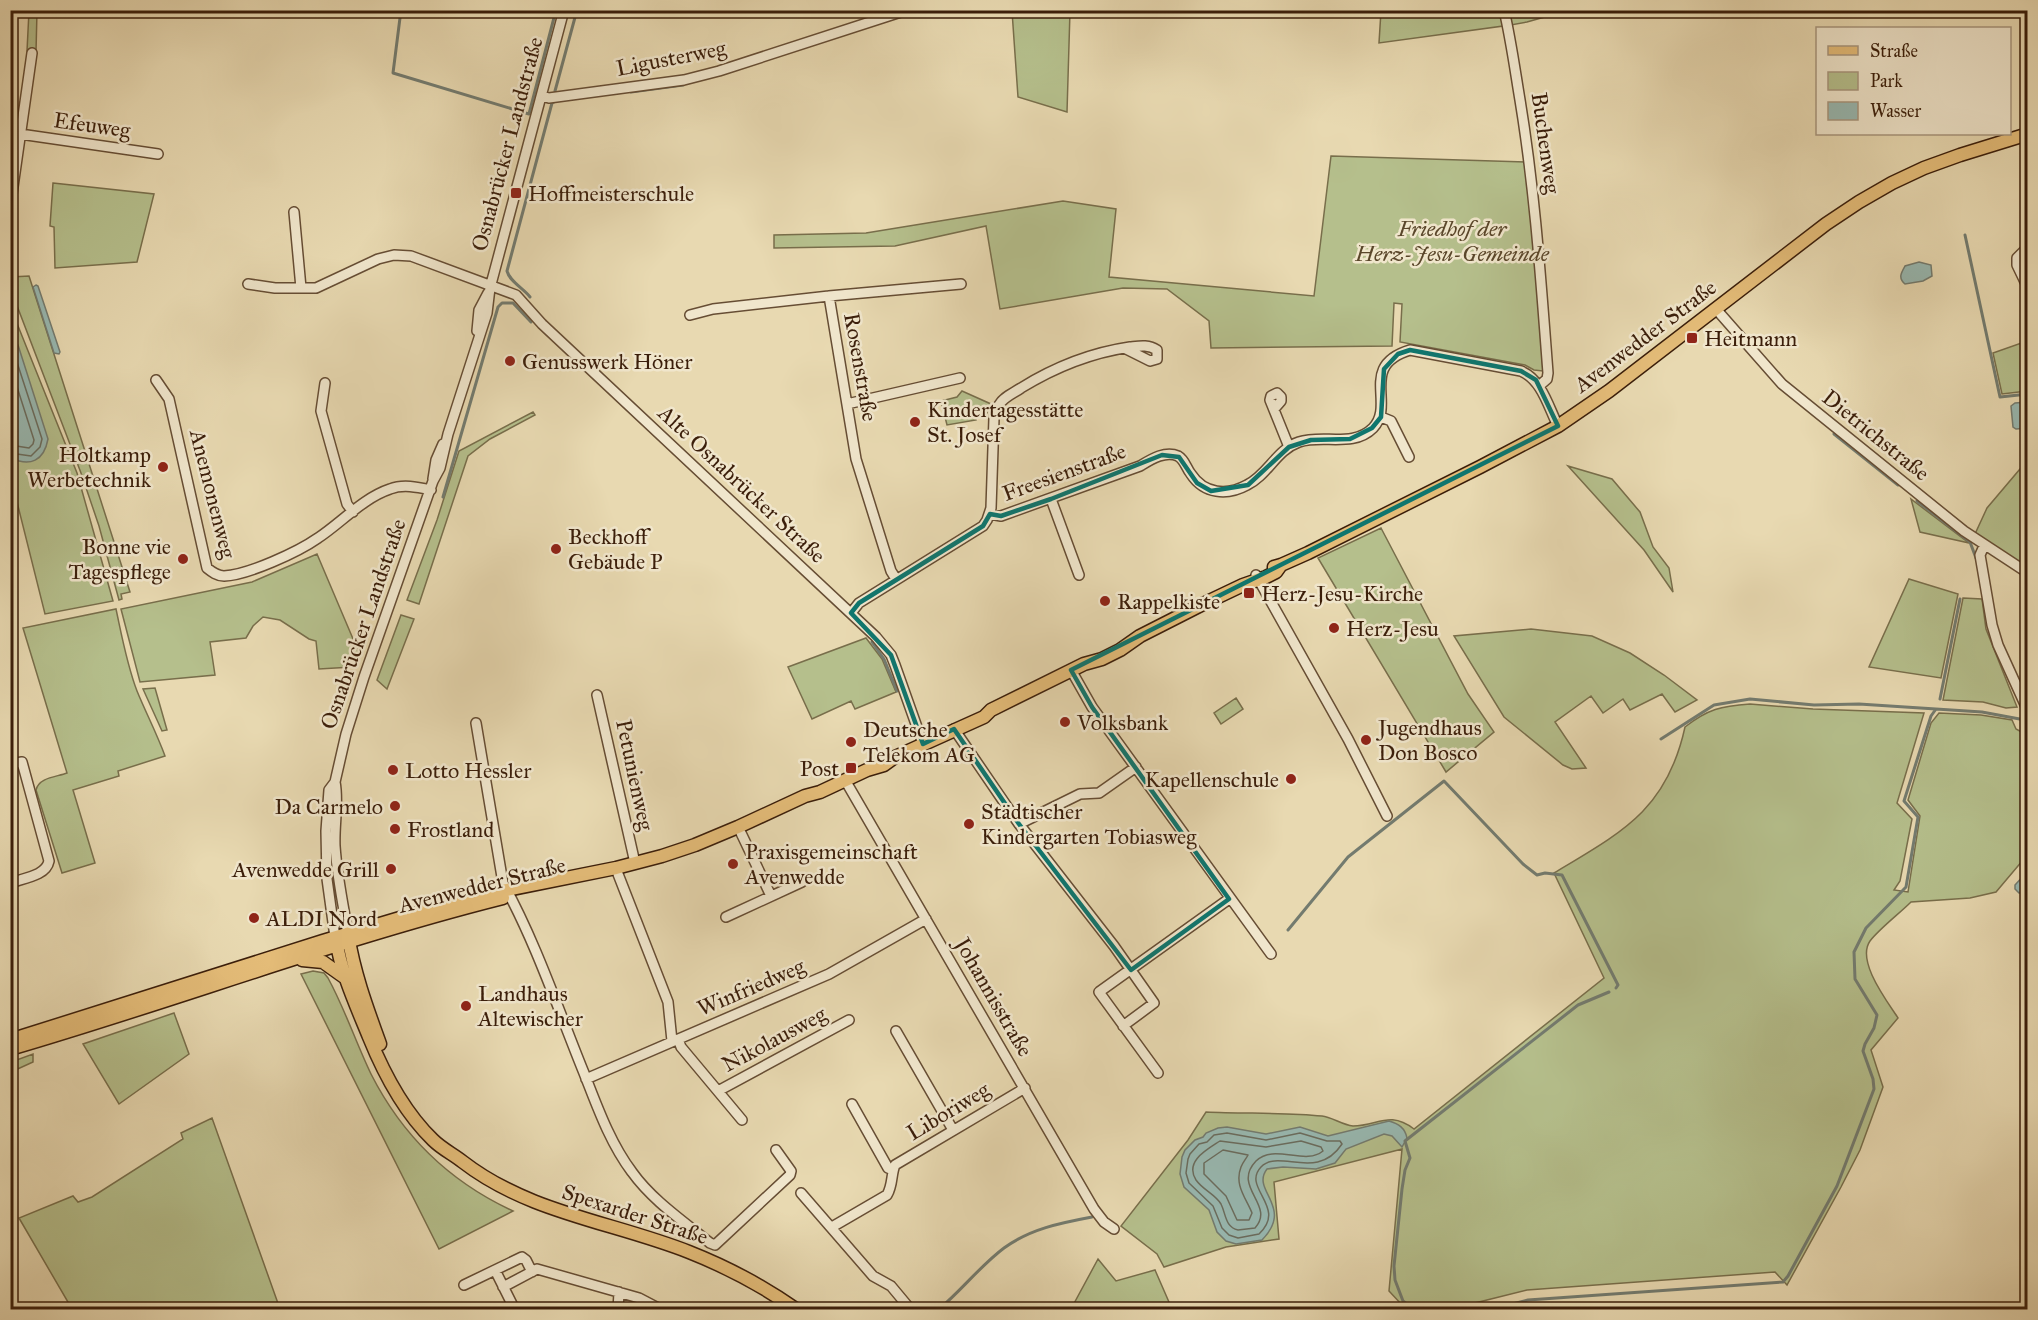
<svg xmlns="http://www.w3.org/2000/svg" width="2038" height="1320" font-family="'IM FELL Great Primer',serif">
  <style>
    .green { fill: #b5bf8c; stroke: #786e4b; stroke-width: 1.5 }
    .water { fill: #98b9b2; stroke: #737b6f; stroke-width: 1.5 }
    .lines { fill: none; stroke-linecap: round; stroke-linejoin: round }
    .shore { stroke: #6a6c5e; stroke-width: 1.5 }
    .stream { stroke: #737b6f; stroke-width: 3 }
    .minor-casing { stroke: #664d34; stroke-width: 12 }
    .major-casing { stroke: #3b1e0a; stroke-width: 15 }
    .minor { stroke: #f0e6cc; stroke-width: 9 }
    .major { stroke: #e4bc78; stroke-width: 12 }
    .marked { fill: none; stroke: #0f766e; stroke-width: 4.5; stroke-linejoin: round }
    .poi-dot { fill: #8f2418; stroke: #f0e6cc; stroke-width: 2 }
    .labels { text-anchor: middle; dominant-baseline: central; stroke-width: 5; stroke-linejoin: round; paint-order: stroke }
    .street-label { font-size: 22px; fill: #3b1e0a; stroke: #f0e6cc }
    .poi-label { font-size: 22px; fill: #3b1e0a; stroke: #f0e6cc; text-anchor: start }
    .park-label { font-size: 22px; font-style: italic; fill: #5a462a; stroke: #f0e6cc }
  </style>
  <rect width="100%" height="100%" fill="#e8d9b1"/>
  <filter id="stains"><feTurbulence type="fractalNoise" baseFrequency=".00333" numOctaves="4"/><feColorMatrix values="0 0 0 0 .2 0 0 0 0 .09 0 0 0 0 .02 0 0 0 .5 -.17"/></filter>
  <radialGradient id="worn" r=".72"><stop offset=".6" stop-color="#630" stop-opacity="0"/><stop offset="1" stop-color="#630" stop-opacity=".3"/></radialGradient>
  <path class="green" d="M 29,11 L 37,11 L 36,52 L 27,51 Z
    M 1012,11 L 1070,11 L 1067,112 L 1018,97 Z
    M 1381,11 L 1499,11 L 1503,26 L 1379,43 Z
    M 1508,11 L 1566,11 L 1527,22 L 1511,25 Z
    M 1331,156 L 1526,162 L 1532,213 L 1543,371 L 1534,370 L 1525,365 L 1400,342 L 1402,304 L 1394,303 L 1392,346 L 1211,348 L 1209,321 L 1167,289 L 1123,288 L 1000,309 L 986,226 L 895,246 L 774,248 L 774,235 L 866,233 L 1063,201 L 1116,209 L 1109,277 L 1314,296 Z
    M 53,183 L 154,194 L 137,262 L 55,268 L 54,227 L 50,226 Z
    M 29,276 L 130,592 L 121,594 L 122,599 L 119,600 L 99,526 L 81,473 L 11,290 L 11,277 Z
    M 10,306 L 77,473 L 113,601 L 45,614 L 13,486 L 11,486 Z
    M 2027,341 L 2027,391 L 2002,394 L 1993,353 Z
    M 962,391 L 991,404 L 987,413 L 975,416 L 976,420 L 947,425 L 941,401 L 957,397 Z
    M 533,412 L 535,415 L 490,439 L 468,456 L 419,604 L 407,600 L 437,520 L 459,451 Z
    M 1568,466 L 1612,479 L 1640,512 L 1653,547 L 1669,568 L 1673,592 L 1644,550 Z
    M 2027,468 L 2027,568 L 1975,534 L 1987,508 L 2020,469 Z
    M 1911,499 L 1969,543 L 1920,532 Z
    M 1381,528 L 1468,694 L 1494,732 L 1446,772 L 1318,558 Z
    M 317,554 L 359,653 L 352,667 L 319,669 L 316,641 L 309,639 L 280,620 L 263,617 L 253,626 L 246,638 L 210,642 L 215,675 L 140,682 L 121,609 L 252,582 Z
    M 1909,579 L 1958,594 L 1941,678 L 1869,667 Z
    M 1963,598 L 1982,599 L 1986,629 L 2017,707 L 2006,708 L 1983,702 L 1943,700 Z
    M 116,609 C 122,637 127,665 137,691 C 146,713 157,734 165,756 L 118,771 L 119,776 L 73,790 L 95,863 L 62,873 L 36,790 C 39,777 57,777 67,773 L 23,628 Z
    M 401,615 L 414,619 L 387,689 L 377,680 Z
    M 1531,629 L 1592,636 L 1630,653 L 1664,675 L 1697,700 L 1675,712 L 1662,694 L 1630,710 L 1623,699 L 1603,713 L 1591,696 L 1555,722 L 1586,768 L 1572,769 L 1563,765 L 1504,717 L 1454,636 Z
    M 866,638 L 882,659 L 896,692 L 855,709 L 851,701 L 812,719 L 788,667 Z
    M 155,688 L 167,730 L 162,731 L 143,689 Z
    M 1236,698 L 1243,709 L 1221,724 L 1214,713 Z
    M 1750,704 L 1813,709 L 1924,713 L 1897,803 L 1912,819 L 1900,881 L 1894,890 L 1908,892 L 1920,816 L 1908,800 L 1931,723 L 1939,713 L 1981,715 L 2012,720 L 2016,729 L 2027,735 L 2027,857 L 2023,860 L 1996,892 L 1970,898 L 1911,902 C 1900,913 1879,929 1870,941 C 1856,961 1887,1001 1898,1018 L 1871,1050 L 1883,1087 L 1860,1150 L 1841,1187 L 1787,1285 L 1775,1272 L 1527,1290 L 1463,1306 L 1461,1309 L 1397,1309 L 1403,1306 L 1389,1291 L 1402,1149 L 1274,1182 L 1279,1239 L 1226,1247 L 1164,1267 L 1157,1254 L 1121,1226 L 1188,1140 L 1206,1112 C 1244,1114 1284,1112 1322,1116 C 1332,1117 1342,1125 1353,1126 C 1378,1126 1389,1110 1414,1129 L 1604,978 L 1554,873 C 1622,832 1667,810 1685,727 C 1708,709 1721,706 1750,704 Z
    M 313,971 L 324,973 L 328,978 C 345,1009 356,1043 371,1074 C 403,1137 450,1182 513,1211 L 439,1249 L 301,974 Z
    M 174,1013 L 189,1054 L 119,1104 L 83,1044 Z
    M 33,1054 L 33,1062 L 11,1072 L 11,1062 Z
    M 212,1118 L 280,1309 L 72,1309 L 19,1218 L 73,1196 L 78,1202 L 92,1197 L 183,1139 L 181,1133 Z
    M 1098,1259 L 1116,1281 L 1155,1270 L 1172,1309 L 1071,1309 Z"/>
  <path class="water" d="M 1919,262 L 1931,265 L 1932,276 L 1923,281 L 1905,284 C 1898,278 1901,273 1905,266 Z
    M 36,285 L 38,286 L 60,352 L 59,354 L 54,353 L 33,287 Z
    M 10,340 L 18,345 L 48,439 C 44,461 30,467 11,458 Z
    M 2027,402 L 2027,428 L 2016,429 L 2013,427 L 2011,406 L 2015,403 Z
    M 2027,872 L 2027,890 L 2025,893 L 2019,893 L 2015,889 L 2015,885 Z
    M 1389,1121 C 1399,1124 1405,1128 1407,1138 L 1402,1147 L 1392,1136 L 1384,1134 L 1346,1149 L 1335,1163 L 1316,1169 L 1283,1167 L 1267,1169 C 1250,1191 1295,1206 1262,1240 L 1236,1244 L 1226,1241 L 1217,1232 L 1209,1210 L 1184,1187 L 1180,1174 L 1182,1157 L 1185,1150 L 1195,1140 L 1203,1137 L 1206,1133 L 1218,1128 L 1227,1127 L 1266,1134 L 1300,1127 L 1328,1136 Z"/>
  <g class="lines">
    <path class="shore" d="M 10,347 L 13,350 L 42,439 L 40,447 L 31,456 L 10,453
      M 10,365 L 34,440 L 33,444 L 29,448 L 10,445
      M 1227,1133 L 1266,1140 L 1300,1133 L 1327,1141 L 1340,1141 L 1342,1144 C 1317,1182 1279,1148 1261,1167 C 1241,1188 1288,1207 1259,1234 L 1238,1238 L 1229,1235 L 1222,1228 L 1213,1206 L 1189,1183 L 1186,1173 L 1188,1159 L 1190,1154 L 1199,1144 L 1207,1142 L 1214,1135 Z
      M 1220,1141 L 1266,1147 L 1301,1141 L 1321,1147 L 1323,1151 C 1305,1166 1274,1143 1256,1161 C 1231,1187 1276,1205 1255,1228 L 1238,1230 C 1225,1227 1226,1214 1221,1204 C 1215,1194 1203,1190 1196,1180 C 1184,1161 1208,1149 1220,1141 Z
      M 1223,1150 L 1248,1155 C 1246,1159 1243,1162 1241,1167 C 1234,1185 1246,1198 1252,1213 L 1249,1220 L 1237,1220 L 1226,1196 L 1204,1174 L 1204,1163 Z"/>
    <path class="stream" d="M 401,10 L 393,73 L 529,114 L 556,10
      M 555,91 L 577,10
      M 631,92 L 683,85
      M 1965,235 L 2000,397 L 2028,394
      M 530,297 C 523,288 510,282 507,271 L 552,103 L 556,101
      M 1834,434 L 1898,485
      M 443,497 L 498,307 L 502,303 L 513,303 L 531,322
      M 1917,501 L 1970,542 L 1976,558
      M 872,642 L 884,659 L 897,691
      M 1940,699 L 1960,599
      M 1661,739 L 1714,705 L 1750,699 L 1814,705 L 1859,704 L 1982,712 L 2025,720 L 2028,724
      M 1288,930 L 1348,857 L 1444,781 L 1523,864 L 1537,875 L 1545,873 L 1562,875 L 1618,985 L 1616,988
      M 938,1310 C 961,1291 980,1266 1004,1248 C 1030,1229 1060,1223 1092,1217
      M 1414,1310 L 1403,1301 L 1395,1280 L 1394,1266 L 1402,1189 L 1405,1170 L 1410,1158 L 1405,1141 L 1578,1005 L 1609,992
      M 1489,1310 L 1528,1300 L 1783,1282 L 1788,1276 L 1837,1186 L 1874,1089 L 1873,1079 L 1863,1051 L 1865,1044 L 1874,1028 L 1877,1015 L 1855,979 L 1854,952 L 1866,928 L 1906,887 L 1918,817 L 1904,801 L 1931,716 L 1936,709"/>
    <g class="minor-casing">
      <path id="minor" d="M 1504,10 C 1511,40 1515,70 1520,100 C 1535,191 1541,282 1548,373 L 1547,379 L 1539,386
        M 542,96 L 549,98 L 684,80 L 719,71 L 907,10
        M 20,134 L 158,154
        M 10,208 L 32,53
        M 294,212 L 301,288
        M 2028,247 L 2017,258 L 2017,265 L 2028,288
        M 248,284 L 275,288 L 316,288 L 378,259 L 394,255 L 411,256 L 516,295 L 542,324 L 876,637 L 891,655 L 895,665 L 923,744
        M 829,296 L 856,459 L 891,571 L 896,579
        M 1716,309 L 1782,384 L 1964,531 L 2028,573
        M 690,315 L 713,309 L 829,296 L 961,284
        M 477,331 L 479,310 L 488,293
        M 156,380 L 169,399 L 207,568 C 212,572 217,576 224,576 C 248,575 298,552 318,538 C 341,523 363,498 390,489 C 403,484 417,487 431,490
        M 325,383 L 321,411 L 347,504 L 353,512
        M 847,404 L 960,378
        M 1274,409 L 1281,401 L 1281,397 L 1277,393 L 1271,396 L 1270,400 L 1289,447
        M 1381,417 L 1391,421 L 1409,457
        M 433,479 L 436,460 L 443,444
        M 1051,499 L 1079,575
        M 990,514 L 1001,516 L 1140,466 C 1150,460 1165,450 1178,456 C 1185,460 1186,468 1191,474 C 1204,494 1227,496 1247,485 C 1268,475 1276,450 1299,442 C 1323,434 1353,448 1373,428 C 1396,404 1358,366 1410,350 L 1521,371 C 1542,380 1548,406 1558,426
        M 1984,546 L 1980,555 L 1992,625 L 1998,645 L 2028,711
        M 1256,575 L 1348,739 L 1387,816
        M 851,613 L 859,603 L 983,526 L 987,520 L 991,508 L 994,418 C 995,414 996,408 999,405 C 1003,397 1014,393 1021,388 C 1055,367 1089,353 1130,347 C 1139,346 1148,344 1157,350 L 1157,359 L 1150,361 L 1124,348
        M 1071,670 L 1092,707 L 1271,954
        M 597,695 L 635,863
        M 476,723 L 503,883 C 536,943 558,1009 584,1073 C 597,1106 610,1143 632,1172 C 652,1200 683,1221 710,1243 L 715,1245 L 790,1175 L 791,1171 L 776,1150
        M 954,729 L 1019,824 L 1114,946 L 1154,1003 L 1123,1026
        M 10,764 L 22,762 L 49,861 C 46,876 24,878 10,883
        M 845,780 L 1094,1209 L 1104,1222 L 1114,1229
        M 335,782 C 339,802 334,825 335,846 C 337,876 343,904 348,933
        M 1019,824 L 1080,794 L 1099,793 L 1136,767
        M 741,833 L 771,896
        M 618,874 L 668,1002 L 672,1041
        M 726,917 L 802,882
        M 335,937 L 327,879 L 326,831 L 329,790 L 335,782 L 346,734 L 364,677 L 433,481 L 440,468 L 448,434 L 487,313 L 490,288 L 564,10
        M 896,1031 L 953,1130
        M 678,1039 L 681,1047 L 742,1120
        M 1158,1073 L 1099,992 L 1229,899
        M 586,1079 L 829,974 L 926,919
        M 718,1091 L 849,1020
        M 852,1104 L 888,1168 L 893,1170
        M 801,1193 L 873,1276 L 891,1286 L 911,1310
        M 832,1227 L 887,1195 C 893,1185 891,1174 895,1165 L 1025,1088
        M 495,1270 L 515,1310
        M 464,1285 L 522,1257 L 526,1260 L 532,1272
        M 503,1287 L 537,1269 L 639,1298 L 662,1310
        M 618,1310 L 619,1292"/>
    </g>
    <g class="major-casing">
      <path id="major" d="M 1274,567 L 1281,565 L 1308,553 L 1480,467 L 1558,426 L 1609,391 L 1826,224 L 1859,202 L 1892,183 L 1924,168 L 1960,155 L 2028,134
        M 348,935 C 354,973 367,1008 380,1044
        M 336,939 C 341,973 356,1005 369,1037 C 384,1074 404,1112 433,1140 C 442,1149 453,1154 463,1162 C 529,1213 613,1222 689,1252 C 727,1267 763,1286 797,1310
        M 302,960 L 323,962 L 344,977
        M 10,1040 L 323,941 L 467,898 L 616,868 L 662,856 L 695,845 L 738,827 L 805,796 L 820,792 L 867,770 L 884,765 L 895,757 L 984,717 L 991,710 L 1084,664 L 1102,659 L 1120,650 L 1140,636 L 1201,605 L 1243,585 L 1266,577 L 1276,572 L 1281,565
        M 10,1049 C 175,1001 336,940 503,898"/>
    </g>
    <use href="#minor" class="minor"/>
    <use href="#major" class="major"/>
  </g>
  <path class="marked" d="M 1410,350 L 1521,371 L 1536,380 L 1558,426 L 1071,670 L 1092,707 L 1229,899 L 1131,970 L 1019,824 L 954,729 L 923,744 L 891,655 L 851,613 L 859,603 L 983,526 L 990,514 L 1001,516 L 1051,499 L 1162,455 L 1179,457 L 1197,483 L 1211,491 L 1248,485 L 1289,447 L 1311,440 L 1350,439 L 1372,428 L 1381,417 L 1384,369 L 1398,354 Z"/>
  <g class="poi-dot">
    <rect x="510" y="187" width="12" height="12" rx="3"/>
    <rect x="1686" y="332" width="12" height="12" rx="3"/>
    <circle cx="510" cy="361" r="6"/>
    <circle cx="915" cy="422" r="6"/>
    <circle cx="163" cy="467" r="6"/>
    <circle cx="556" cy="549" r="6"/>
    <circle cx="183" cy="559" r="6"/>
    <rect x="1243" y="587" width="12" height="12" rx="3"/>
    <circle cx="1105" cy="601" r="6"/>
    <circle cx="1334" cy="628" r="6"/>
    <circle cx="1065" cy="722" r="6"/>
    <circle cx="1366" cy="740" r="6"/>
    <circle cx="851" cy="742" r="6"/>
    <rect x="845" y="762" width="12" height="12" rx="3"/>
    <circle cx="393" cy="770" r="6"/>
    <circle cx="1291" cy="779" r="6"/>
    <circle cx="395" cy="806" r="6"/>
    <circle cx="969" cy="824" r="6"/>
    <circle cx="395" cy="829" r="6"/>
    <circle cx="733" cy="864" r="6"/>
    <circle cx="391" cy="869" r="6"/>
    <circle cx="254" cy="918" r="6"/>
    <circle cx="466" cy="1006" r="6"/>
  </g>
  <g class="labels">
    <g class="street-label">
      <text transform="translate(671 58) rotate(-11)">Ligusterweg</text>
      <text transform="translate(92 125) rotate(8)">Efeuweg</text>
      <text transform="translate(1546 143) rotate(82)">Buchenweg</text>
      <text transform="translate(507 144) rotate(-75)">Osnabrücker Landstraße</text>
      <text transform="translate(1645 336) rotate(-37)">Avenwedder Straße</text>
      <text transform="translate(861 367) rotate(80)">Rosenstraße</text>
      <text transform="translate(1876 435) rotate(39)">Dietrichstraße</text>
      <text transform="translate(1064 472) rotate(-20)">Freesienstraße</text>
      <text transform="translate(742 484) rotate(43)">Alte Osnabrücker Straße</text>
      <text transform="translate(213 494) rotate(76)">Anemonenweg</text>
      <text transform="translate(363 624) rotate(-71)">Osnabrücker Landstraße</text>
      <text transform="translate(635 775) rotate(78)">Petunienweg</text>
      <text transform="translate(482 885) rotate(-14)">Avenwedder Straße</text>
      <text transform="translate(751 987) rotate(-23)">Winfriedweg</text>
      <text transform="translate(994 997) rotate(60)">Johannisstraße</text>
      <text transform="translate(774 1039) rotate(-28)">Nikolausweg</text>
      <text transform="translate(948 1111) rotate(-31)">Liboriweg</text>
      <text transform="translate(635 1214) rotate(18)">Spexarder Straße</text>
    </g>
    <g class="poi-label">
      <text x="528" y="193">Hoffmeisterschule</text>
      <text x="1704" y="338">Heitmann</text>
      <text x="522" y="361">Genusswerk Höner</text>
      <text x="927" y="409">Kindertagesstätte<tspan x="927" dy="25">St. Josef</tspan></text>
      <text x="151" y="454" text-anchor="end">Holtkamp<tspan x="151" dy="25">Werbetechnik</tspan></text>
      <text x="568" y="536">Beckhoff<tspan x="568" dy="25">Gebäude P</tspan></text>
      <text x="171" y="546" text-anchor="end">Bonne vie<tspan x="171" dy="25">Tagespflege</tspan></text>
      <text x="1261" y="593">Herz-Jesu-Kirche</text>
      <text x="1117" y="601">Rappelkiste</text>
      <text x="1346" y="628">Herz-Jesu</text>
      <text x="1077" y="722">Volksbank</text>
      <text x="1378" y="727">Jugendhaus<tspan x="1378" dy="25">Don Bosco</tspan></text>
      <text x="863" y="729">Deutsche<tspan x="863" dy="25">Telekom AG</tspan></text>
      <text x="839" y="768" text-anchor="end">Post</text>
      <text x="405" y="770">Lotto Hessler</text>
      <text x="1279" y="779" text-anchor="end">Kapellenschule</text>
      <text x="383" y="806" text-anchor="end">Da Carmelo</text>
      <text x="981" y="811">Städtischer<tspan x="981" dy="25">Kindergarten Tobiasweg</tspan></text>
      <text x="407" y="829">Frostland</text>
      <text x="745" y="851">Praxisgemeinschaft<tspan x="745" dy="25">Avenwedde</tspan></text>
      <text x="379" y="869" text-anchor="end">Avenwedde Grill</text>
      <text x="266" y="918">ALDI Nord</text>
      <text x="478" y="993">Landhaus<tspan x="478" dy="25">Altewischer</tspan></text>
    </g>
    <g class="park-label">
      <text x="1452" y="228">Friedhof der<tspan x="1452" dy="25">Herz-Jesu-Gemeinde</tspan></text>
    </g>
  </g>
  <rect width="2038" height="1320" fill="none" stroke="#e8d9b1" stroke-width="36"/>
  <rect x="12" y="12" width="2014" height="1296" fill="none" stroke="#3b1e0a" stroke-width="3"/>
  <rect x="18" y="18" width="2002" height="1284" fill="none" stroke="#3b1e0a" stroke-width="1.5"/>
  <rect x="1816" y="27" width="195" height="108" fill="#f0e6cc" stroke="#a8967e" stroke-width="1.5"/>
  <rect x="1828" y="46" width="30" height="9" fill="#e4bc78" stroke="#a8967e" stroke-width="1.5"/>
  <text x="1870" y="57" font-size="18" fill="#3b1e0a">Straße</text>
  <rect x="1828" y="72" width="30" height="18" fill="#b5bf8c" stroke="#a8967e" stroke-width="1.5"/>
  <text x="1870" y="87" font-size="18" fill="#3b1e0a">Park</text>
  <rect x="1828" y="102" width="30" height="18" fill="#98b9b2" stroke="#a8967e" stroke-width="1.5"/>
  <text x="1870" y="117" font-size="18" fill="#3b1e0a">Wasser</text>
  <rect width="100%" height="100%" filter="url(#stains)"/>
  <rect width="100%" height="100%" fill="url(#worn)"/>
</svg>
